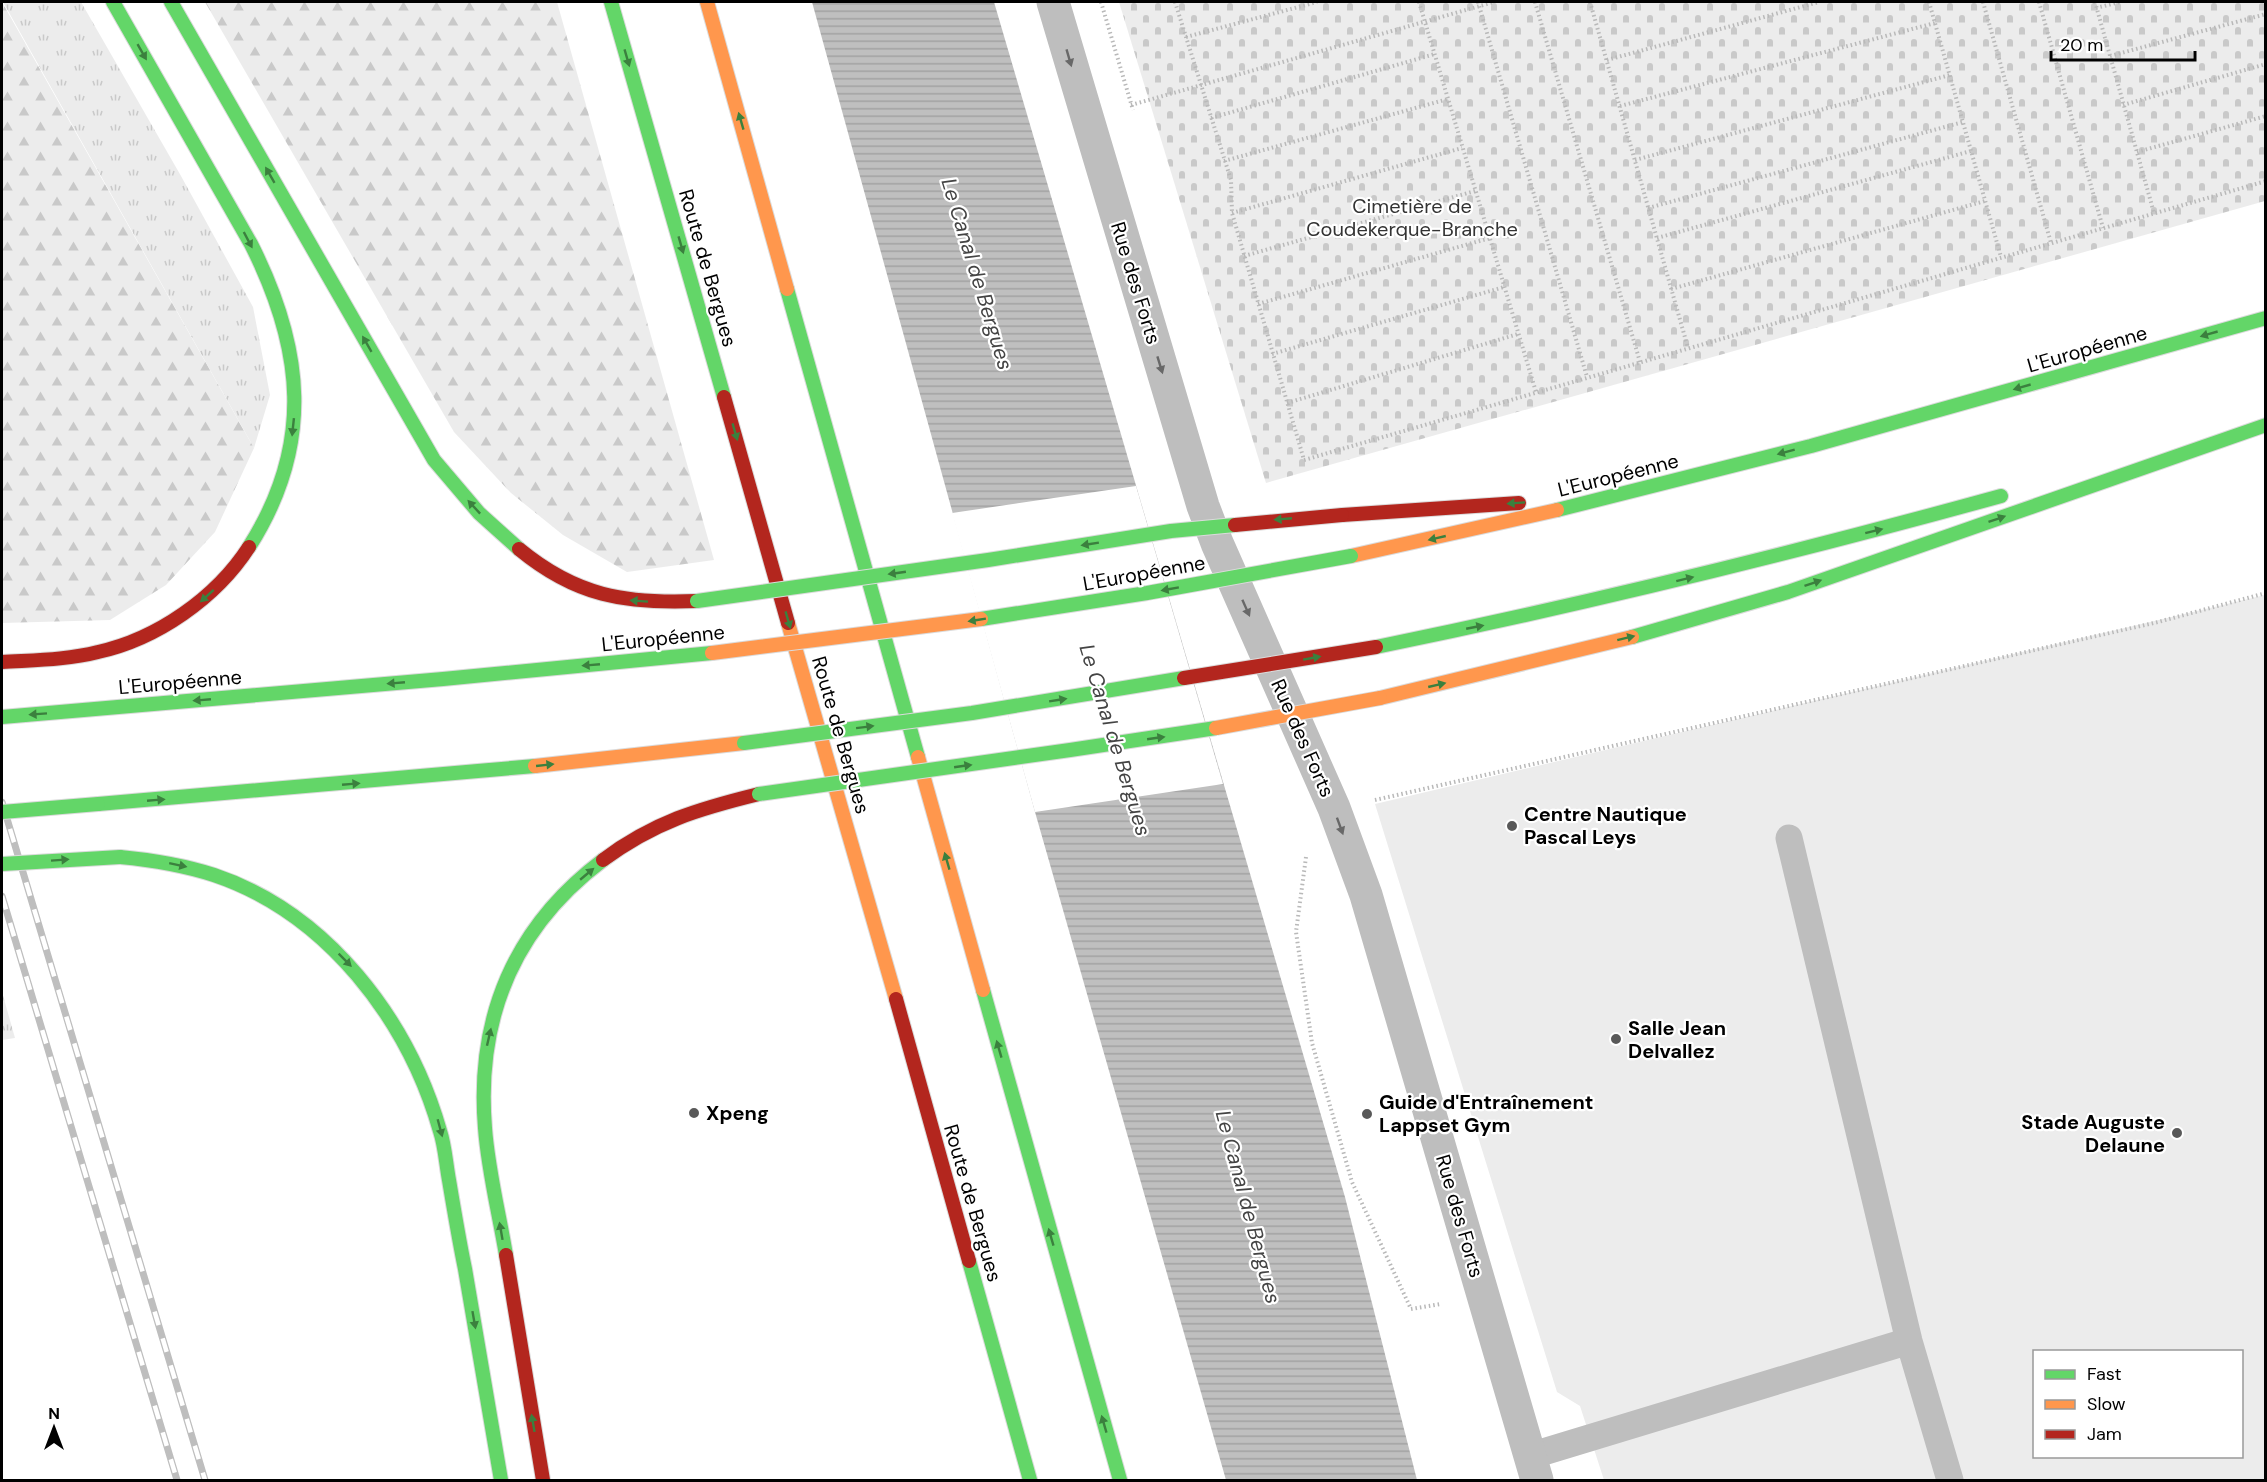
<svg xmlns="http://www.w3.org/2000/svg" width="2267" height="1482" font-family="'DM Sans',sans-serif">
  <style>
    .grass { fill: url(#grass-tufts) }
    .forest { fill: url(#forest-firs) }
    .cemetery { fill: url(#cemetery-stones) }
    .park { fill: #ececec; fill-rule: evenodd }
    .water { fill: url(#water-rules) }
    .pier { fill: #fff }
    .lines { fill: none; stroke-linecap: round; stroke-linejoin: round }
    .fast-casing { stroke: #dbdbdb; stroke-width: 16 }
    .slow-casing { stroke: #dbdbdb; stroke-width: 16 }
    .jam-casing { stroke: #dbdbdb; stroke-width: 16 }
    .path { stroke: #b9b9b9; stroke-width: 4; stroke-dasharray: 1.5 3; stroke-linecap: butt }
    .lane { stroke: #bebebe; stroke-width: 27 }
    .street { stroke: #bebebe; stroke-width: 33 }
    .fast { stroke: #63d668; stroke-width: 14 }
    .slow { stroke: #ff974d; stroke-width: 14 }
    .jam { stroke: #b3261e; stroke-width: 14 }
    .rail-casing { stroke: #bebebe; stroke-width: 7 }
    .rail { stroke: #fff; stroke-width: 4.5; stroke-dasharray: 14; stroke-linecap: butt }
    .fast-bridge-casing { stroke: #dbdbdb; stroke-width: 16; stroke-linecap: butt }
    .slow-bridge-casing { stroke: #dbdbdb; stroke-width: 16; stroke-linecap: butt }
    .jam-bridge-casing { stroke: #dbdbdb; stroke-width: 16; stroke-linecap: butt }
    .fast-bridge { stroke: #63d668; stroke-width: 14 }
    .slow-bridge { stroke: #ff974d; stroke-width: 14 }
    .jam-bridge { stroke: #b3261e; stroke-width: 14 }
    .oneway { fill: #3b803e }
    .oneway2 { fill: #686868 }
    .poi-dot { fill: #595959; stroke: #fff; stroke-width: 2 }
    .labels { text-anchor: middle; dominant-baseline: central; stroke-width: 4.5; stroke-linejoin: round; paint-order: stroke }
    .park-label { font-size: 20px; fill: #333; stroke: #fff }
    .street-label { font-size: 20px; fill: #000; stroke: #fff }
    .poi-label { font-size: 20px; font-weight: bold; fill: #000; stroke: #fff; text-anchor: start }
    .water-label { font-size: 21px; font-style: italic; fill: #444; stroke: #fff }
  </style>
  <defs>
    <pattern id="grass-tufts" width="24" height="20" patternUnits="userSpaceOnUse" patternTransform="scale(1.5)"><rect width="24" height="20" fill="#ececec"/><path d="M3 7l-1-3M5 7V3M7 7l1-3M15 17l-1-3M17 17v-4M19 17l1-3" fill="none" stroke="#c9c9c9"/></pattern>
    <pattern id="forest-firs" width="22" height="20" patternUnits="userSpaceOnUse" patternTransform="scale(1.5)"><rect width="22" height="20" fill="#ececec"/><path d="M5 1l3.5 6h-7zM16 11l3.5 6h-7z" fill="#c9c9c9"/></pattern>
    <pattern id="cemetery-stones" width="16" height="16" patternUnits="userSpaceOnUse" patternTransform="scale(1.5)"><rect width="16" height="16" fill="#ececec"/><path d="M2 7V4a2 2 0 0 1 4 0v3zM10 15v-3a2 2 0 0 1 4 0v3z" fill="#c9c9c9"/></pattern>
    <pattern id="water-rules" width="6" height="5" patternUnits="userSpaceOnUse" patternTransform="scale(1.5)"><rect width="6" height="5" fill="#bfbfbf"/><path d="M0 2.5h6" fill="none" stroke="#a2a2a2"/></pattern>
  </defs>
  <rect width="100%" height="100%" fill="#fff"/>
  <path class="grass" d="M 3,2 L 81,2 L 181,176 L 253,307 L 270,395 L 254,448 Z
    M 2,992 L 15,1038 L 2,1040 Z"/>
  <path class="forest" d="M 2,2 L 254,448 L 215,532 L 166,585 L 110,620 L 2,623 Z
    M 205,2 L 557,2 L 714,560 L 627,572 L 563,535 L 511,493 L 454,432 Z"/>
  <path class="cemetery" d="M 1119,2 L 2265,2 L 2265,201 L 1266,483 Z"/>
  <path class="park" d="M 2265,595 L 2265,1480 L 1604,1480 L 1580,1406 L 1557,1392 L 1375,804 ZM 2034,1352 L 2242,1352 L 2242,1456 L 2034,1456 Z"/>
  <path class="water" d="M 812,2 L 994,2 L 1345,1197 L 1417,1480 L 1226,1480 L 1035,812 Z"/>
  <path class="pier" d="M 1136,486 L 1223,784 L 1035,812 L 952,513 Z"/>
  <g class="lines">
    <g class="fast-casing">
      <path id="fast" d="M 113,2 L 251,244 C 304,349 314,445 249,547
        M 171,2 L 434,460 L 479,513 L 519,549
        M 611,2 L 724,397
        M 787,289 L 918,757
        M 1557,510 L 1811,446 L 2266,318
        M 1632,637 L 1788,592 L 2266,425
        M 1376,647 C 1586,604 1794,553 2001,496
        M 2,717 L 443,679 L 712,653
        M 98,804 L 535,766
        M 120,857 C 152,860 183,865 214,875 C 327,913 408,1019 440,1131 C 445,1146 446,1164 449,1180 C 454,1210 459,1240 465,1269 C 477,1340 489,1410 501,1480
        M 983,990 L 1120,1480
        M 506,1255 C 499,1213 488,1170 485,1128 C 476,1018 514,927 603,860
        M 969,1261 L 1030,1480"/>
    </g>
    <g class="slow-casing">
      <path id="slow" d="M 707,2 L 787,289
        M 1351,556 L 1557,510
        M 788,623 L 896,999
        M 1380,698 L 1632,637
        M 918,757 L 983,990
        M 535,766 L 744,743"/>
    </g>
    <g class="jam-casing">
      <path id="jam" d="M 724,397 L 788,623
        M 1342,515 L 1519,503
        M 519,549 C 576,596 625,604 697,601
        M 2,662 C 34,660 67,660 98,652 C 157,639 216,598 249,547
        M 603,860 C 654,822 698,809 759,794
        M 896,999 L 969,1261
        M 506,1255 L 543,1480"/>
    </g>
    <path class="path" d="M 1101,2 L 1133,110
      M 1175,2 L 1231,180 L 1232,213 L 1304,460 L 2266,181
      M 1419,2 L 1536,392
      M 1478,2 L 1587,377
      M 1535,2 L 1640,362
      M 1590,2 L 1688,348
      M 1929,2 L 2001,257
      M 1983,2 L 2051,243
      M 2039,2 L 2103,228
      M 2095,2 L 2154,213
      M 2096,8 L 2120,2
      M 1186,37 L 1317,2
      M 2110,56 L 2266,14
      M 1607,60 L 1819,2
      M 1131,105 L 1494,2
      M 2123,105 L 2266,64
      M 1620,106 L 1935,23
      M 1211,118 L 1435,54
      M 2137,152 L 2266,116
      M 1635,160 L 1950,75
      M 1224,161 L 1448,99
      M 1648,208 L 1963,122
      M 1232,213 L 1462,148
      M 1657,238 L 1971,151
      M 1244,256 L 1475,191
      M 1671,289 L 1985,201
      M 1258,304 L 1490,238
      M 1272,354 L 1504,287
      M 1287,403 L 1518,334
      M 1375,800 L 2158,622 L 2266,593
      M 1306,857 L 1296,932 L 1312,1043 L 1352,1182 L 1411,1309 L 1441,1304"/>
    <path class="lane" d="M 1789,838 L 1909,1341 L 1950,1480
      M 1530,1456 L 1909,1341"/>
    <path class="street" d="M 1053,2 L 1203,506 L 1217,543 L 1334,808 L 1366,895 L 1537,1480"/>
    <use href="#fast" class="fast"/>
    <use href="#slow" class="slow"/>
    <use href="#jam" class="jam"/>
    <g class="rail-casing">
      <path id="rail" d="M 2,802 L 205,1480
        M 2,896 L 177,1480"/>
    </g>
    <use href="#rail" class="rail"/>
    <g class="fast-bridge-casing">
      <path id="fast-bridge" d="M 697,601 L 988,560 L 1171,531 L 1235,525
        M 981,619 L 1147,593 L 1351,556
        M 744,743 L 972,713 L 1184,678
        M 759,794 L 1070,750 L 1216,728
        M 2,812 L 98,804
        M 2,864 L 120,857"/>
    </g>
    <g class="slow-bridge-casing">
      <path id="slow-bridge" d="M 712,653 L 981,619
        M 1216,728 L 1380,698"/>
    </g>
    <g class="jam-bridge-casing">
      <path id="jam-bridge" d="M 1235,525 L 1342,515
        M 1184,678 L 1376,647"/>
    </g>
    <use href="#fast-bridge" class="fast-bridge"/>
    <use href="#slow-bridge" class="slow-bridge"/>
    <use href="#jam-bridge" class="jam-bridge"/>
  </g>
  <defs><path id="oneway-solid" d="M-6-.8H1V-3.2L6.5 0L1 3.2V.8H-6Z" transform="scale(1.5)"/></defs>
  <g class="oneway">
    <use href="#oneway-solid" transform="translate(142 52) rotate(60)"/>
    <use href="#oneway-solid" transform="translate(627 58) rotate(74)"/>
    <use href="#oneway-solid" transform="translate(741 121) rotate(-106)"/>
    <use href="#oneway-solid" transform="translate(270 175) rotate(-120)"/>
    <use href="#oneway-solid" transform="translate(248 240) rotate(62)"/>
    <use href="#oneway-solid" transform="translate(681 245) rotate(74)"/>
    <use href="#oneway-solid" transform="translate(2209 334) rotate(164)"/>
    <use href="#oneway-solid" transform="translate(367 344) rotate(-120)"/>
    <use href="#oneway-solid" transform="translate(2022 387) rotate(164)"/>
    <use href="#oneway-solid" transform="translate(293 427) rotate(96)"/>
    <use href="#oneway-solid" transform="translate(735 432) rotate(74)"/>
    <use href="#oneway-solid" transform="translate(1786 452) rotate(165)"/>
    <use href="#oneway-solid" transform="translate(1516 503) rotate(176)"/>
    <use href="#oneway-solid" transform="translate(474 507) rotate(-133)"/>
    <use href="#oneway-solid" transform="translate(1283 519) rotate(175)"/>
    <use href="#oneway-solid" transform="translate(1997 519) rotate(-19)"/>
    <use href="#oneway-solid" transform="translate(1874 531) rotate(-14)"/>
    <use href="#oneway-solid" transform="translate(1437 538) rotate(167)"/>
    <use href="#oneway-solid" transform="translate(1090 544) rotate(171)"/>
    <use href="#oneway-solid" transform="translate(897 573) rotate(172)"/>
    <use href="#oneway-solid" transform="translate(1685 579) rotate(-14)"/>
    <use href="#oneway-solid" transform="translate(1813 583) rotate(-19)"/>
    <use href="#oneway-solid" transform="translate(1170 589) rotate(170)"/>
    <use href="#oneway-solid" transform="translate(207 596) rotate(138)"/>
    <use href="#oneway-solid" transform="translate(639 601) rotate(-176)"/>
    <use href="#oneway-solid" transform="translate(788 620) rotate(74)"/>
    <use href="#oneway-solid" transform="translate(977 620) rotate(171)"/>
    <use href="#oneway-solid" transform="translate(1475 627) rotate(-11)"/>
    <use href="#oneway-solid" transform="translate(1626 638) rotate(-14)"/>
    <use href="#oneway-solid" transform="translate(1312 658) rotate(-10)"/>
    <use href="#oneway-solid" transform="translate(591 665) rotate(175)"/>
    <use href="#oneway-solid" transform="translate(396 683) rotate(175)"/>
    <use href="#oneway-solid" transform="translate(1437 685) rotate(-13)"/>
    <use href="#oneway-solid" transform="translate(202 700) rotate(175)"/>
    <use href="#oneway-solid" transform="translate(1058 700) rotate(-9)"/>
    <use href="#oneway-solid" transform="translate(38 714) rotate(176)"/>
    <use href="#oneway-solid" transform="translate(865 727) rotate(-7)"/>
    <use href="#oneway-solid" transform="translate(1156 738) rotate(-8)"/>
    <use href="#oneway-solid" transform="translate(545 765) rotate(-6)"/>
    <use href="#oneway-solid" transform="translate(963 766) rotate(-8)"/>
    <use href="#oneway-solid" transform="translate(351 784) rotate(-5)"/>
    <use href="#oneway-solid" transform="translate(156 800) rotate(-5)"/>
    <use href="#oneway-solid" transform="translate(60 860) rotate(-4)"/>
    <use href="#oneway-solid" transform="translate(947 861) rotate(-106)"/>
    <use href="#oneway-solid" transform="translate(178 865) rotate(12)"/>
    <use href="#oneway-solid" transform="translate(587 874) rotate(-40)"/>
    <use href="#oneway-solid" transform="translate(345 960) rotate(45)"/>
    <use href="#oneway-solid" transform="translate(489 1037) rotate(-77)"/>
    <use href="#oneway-solid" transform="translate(999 1049) rotate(-106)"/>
    <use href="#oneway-solid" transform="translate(440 1128) rotate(75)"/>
    <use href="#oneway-solid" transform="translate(501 1231) rotate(-100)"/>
    <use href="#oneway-solid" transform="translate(1051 1237) rotate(-106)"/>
    <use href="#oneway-solid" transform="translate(474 1320) rotate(80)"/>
    <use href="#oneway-solid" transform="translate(533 1423) rotate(-100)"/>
    <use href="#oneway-solid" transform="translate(1104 1424) rotate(-106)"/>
  </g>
  <g class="oneway2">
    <use href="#oneway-solid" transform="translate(1069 58) rotate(74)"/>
    <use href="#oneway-solid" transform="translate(1160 365) rotate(73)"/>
    <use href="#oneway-solid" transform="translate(1246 608) rotate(66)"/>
    <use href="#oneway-solid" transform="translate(1340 826) rotate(70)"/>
  </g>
  <g class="poi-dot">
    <circle cx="1512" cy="826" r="6"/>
    <circle cx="1616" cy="1039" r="6"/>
    <circle cx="694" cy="1113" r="6"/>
    <circle cx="1367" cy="1114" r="6"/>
    <circle cx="2177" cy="1133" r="6"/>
  </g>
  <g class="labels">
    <g class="park-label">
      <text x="1412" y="206">Cimetière de<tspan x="1412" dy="23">Coudekerque-Branche</tspan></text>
    </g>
    <g class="street-label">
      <text transform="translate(708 268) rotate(74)">Route de Bergues</text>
      <text transform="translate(1136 283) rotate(73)">Rue des Forts</text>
      <text transform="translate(2087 349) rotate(-16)">L'Européenne</text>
      <text transform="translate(1618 475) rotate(-14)">L'Européenne</text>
      <text transform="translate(1144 573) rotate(-10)">L'Européenne</text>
      <text transform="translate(663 638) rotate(-6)">L'Européenne</text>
      <text transform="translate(180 682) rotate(-5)">L'Européenne</text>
      <text transform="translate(841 735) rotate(74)">Route de Bergues</text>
      <text transform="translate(1303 738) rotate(66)">Rue des Forts</text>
      <text transform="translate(973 1203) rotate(74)">Route de Bergues</text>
      <text transform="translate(1460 1216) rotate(74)">Rue des Forts</text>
    </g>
    <g class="poi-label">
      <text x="1524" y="814">Centre Nautique<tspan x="1524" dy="23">Pascal Leys</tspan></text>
      <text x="1628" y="1028">Salle Jean<tspan x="1628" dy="23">Delvallez</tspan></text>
      <text x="1379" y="1102">Guide d'Entraînement<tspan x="1379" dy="23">Lappset Gym</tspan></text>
      <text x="706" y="1113">Xpeng</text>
      <text x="2165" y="1122" text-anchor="end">Stade Auguste<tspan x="2165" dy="23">Delaune</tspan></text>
    </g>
    <g class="water-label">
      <text transform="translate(977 274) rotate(73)">Le Canal de Bergues</text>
      <text transform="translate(1115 740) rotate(73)">Le Canal de Bergues</text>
      <text transform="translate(1248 1207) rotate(75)">Le Canal de Bergues</text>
    </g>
  </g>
  <rect width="2267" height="1482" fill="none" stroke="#000000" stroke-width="6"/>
  <rect x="2033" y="1350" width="210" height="108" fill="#ffffff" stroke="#999999" stroke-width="1.5"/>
  <rect x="2045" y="1370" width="30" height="9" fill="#63d668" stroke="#999999" stroke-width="1.5"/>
  <text x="2087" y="1380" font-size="18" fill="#000000">Fast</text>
  <rect x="2045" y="1400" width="30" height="9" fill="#ff974d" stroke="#999999" stroke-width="1.5"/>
  <text x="2087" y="1410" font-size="18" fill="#000000">Slow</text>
  <rect x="2045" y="1430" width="30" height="9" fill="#b3261e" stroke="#999999" stroke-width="1.5"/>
  <text x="2087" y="1440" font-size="18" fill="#000000">Jam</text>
  <g transform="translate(54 1428)" stroke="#ffffff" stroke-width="4.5" paint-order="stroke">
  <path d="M0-4.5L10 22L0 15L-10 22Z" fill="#000000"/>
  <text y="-9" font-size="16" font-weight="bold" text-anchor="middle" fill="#000000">N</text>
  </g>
  <path d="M2051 51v9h144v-9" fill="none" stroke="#000000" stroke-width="3"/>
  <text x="2060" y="51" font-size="18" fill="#000000" stroke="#ffffff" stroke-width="4.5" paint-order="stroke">20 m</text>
</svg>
